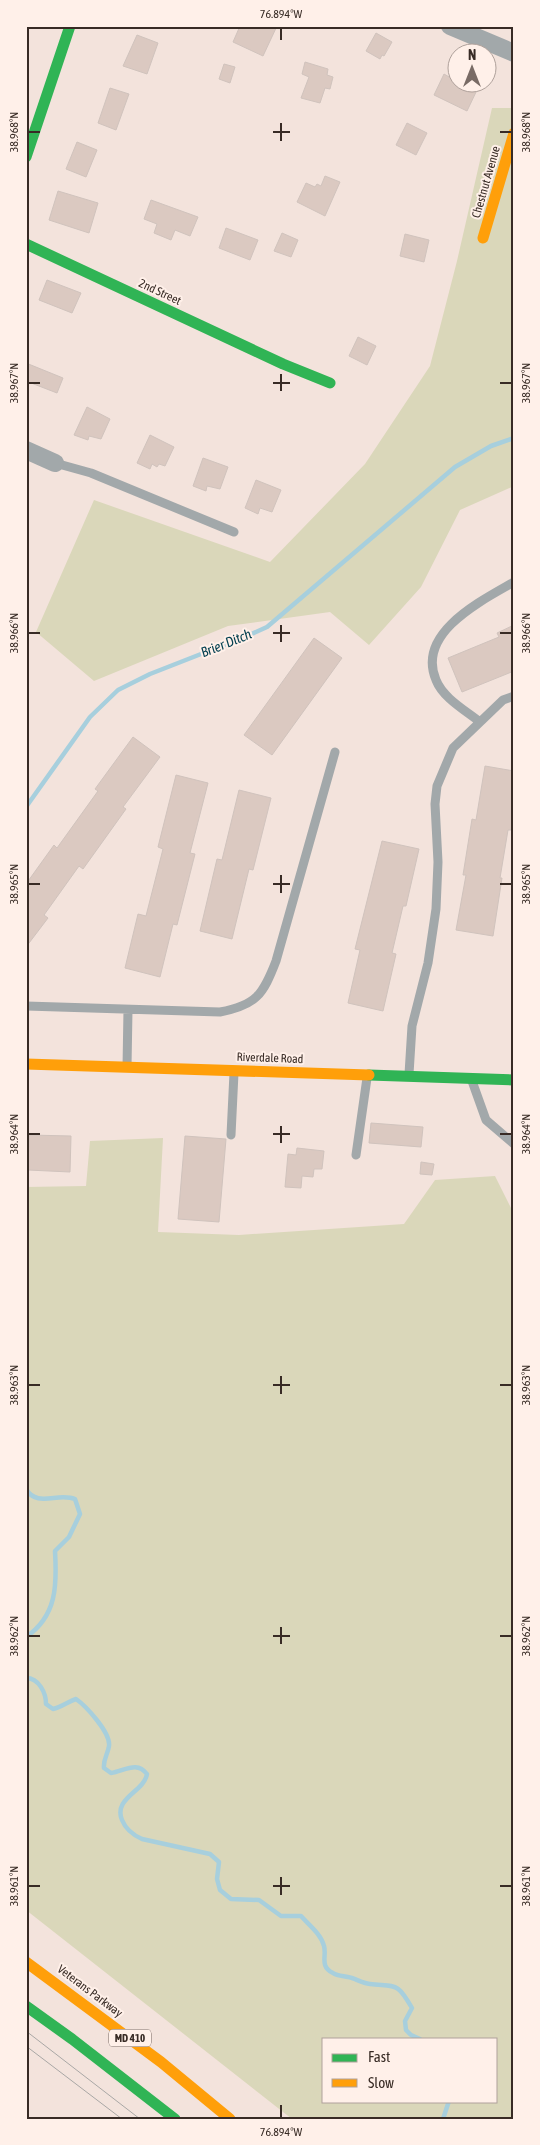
<svg xmlns="http://www.w3.org/2000/svg" width="540" height="2145" font-family="'Asap Condensed',sans-serif">
  <style>
    .green { fill: #dad7ba; fill-rule: evenodd }
    .lines { fill: none; stroke-linecap: round; stroke-linejoin: round }
    .stream { stroke: #a7cfdd; stroke-width: 4.5 }
    .building { fill: #dbc9c1; stroke: #d0c3bd }
    .lane { stroke: #a2a8aa; stroke-width: 9 }
    .street { stroke: #a2a8aa; stroke-width: 18 }
    .fast { stroke: #30b455; stroke-width: 11 }
    .slow { stroke: #ff9f0a; stroke-width: 11 }
    .tram { stroke: #a9a7a5; stroke-width: 1 }
    .ticks { fill: none; stroke: #382b25; stroke-width: 2 }
    .labels { text-anchor: middle; dominant-baseline: central; stroke-width: 4; stroke-linejoin: round; paint-order: stroke }
    .shield { fill: #fff0e9; stroke: #746660; stroke-width: 1 }
    .shield-label { font-size: 11px; font-weight: bold; fill: #382b25 }
    .street-label { font-size: 12px; fill: #382b25; stroke: #fff0e9 }
    .water-label { font-size: 14px; font-style: italic; fill: #054151; stroke: #fff0e9 }
    .neatline { fill: none; stroke: #382b25; stroke-width: 2 }
    .ticks-label { font-size: 12px; text-anchor: middle; fill: #382b25 }
  </style>
  <rect width="100%" height="100%" fill="#f3e3dc"/>
  <path class="green" d="M 492,108 L 514,108 L 514,486 L 460,510 L 421,587 L 369,645 L 330,612 L 228,626 L 94,681 L 36,632 L 94,500 L 270,562 L 365,464 L 430,366 L 457,261 Z
    M 163,1138 L 158,1232 L 239,1235 L 404,1224 L 435,1180 L 495,1176 L 514,1214 L 514,2119 L 292,2119 L 26,1910 L 26,1187 L 86,1186 L 90,1141 ZM 324,2039 L 496,2039 L 496,2101 L 324,2101 Z"/>
  <g class="lines">
    <path class="stream" d="M 26,807 L 90,717 L 118,690 L 150,674 L 247,636 L 267,627 L 455,467 L 491,446 L 514,438
      M 26,1489 C 37,1508 58,1492 75,1499 L 80,1514 L 69,1537 L 55,1551 C 57,1585 57,1616 26,1637
      M 26,1678 C 39,1678 46,1693 46,1704 L 53,1709 C 62,1707 67,1702 76,1699 C 86,1706 111,1733 109,1746 C 108,1754 103,1759 104,1768 L 111,1773 C 126,1770 137,1761 147,1774 C 144,1792 113,1798 122,1820 C 126,1830 133,1835 142,1839 L 210,1854 L 219,1862 L 217,1879 L 220,1890 L 231,1899 L 259,1900 L 281,1916 L 301,1916 C 309,1925 321,1934 324,1946 C 327,1956 319,1966 333,1973 C 337,1976 344,1976 348,1977 C 355,1978 361,1983 370,1984 C 397,1987 397,1982 412,2008 L 405,2021 L 406,2030 L 411,2035 L 420,2039
      M 443,2119 L 449,2101"/>
  </g>
  <path class="building" d="M 240,26 L 277,26 L 263,56 L 233,42 Z
    M 376,33 L 392,42 L 384,56 L 382,55 L 380,59 L 366,51 Z
    M 137,35 L 158,43 L 147,74 L 123,66 Z
    M 305,62 L 328,69 L 327,75 L 333,77 L 330,89 L 325,88 L 320,103 L 301,98 L 309,77 L 302,74 Z
    M 224,64 L 235,67 L 230,83 L 219,79 Z
    M 444,74 L 458,82 L 477,90 L 467,111 L 434,95 Z
    M 110,88 L 129,94 L 116,130 L 98,123 Z
    M 407,123 L 427,133 L 416,155 L 396,145 Z
    M 77,142 L 97,150 L 86,177 L 66,169 Z
    M 325,176 L 340,182 L 325,216 L 297,202 L 306,183 L 315,187 L 317,184 L 321,186 Z
    M 58,191 L 98,203 L 89,233 L 49,220 Z
    M 151,200 L 198,217 L 190,236 L 175,230 L 171,240 L 154,233 L 157,224 L 144,219 Z
    M 226,228 L 258,240 L 250,260 L 219,248 Z
    M 282,233 L 298,240 L 291,257 L 274,251 Z
    M 405,234 L 429,240 L 424,262 L 400,256 Z
    M 47,280 L 81,293 L 72,313 L 39,300 Z
    M 358,337 L 376,346 L 367,365 L 349,356 Z
    M 26,363 L 63,378 L 57,393 L 26,381 Z
    M 87,407 L 110,419 L 101,439 L 89,436 L 88,440 L 74,435 Z
    M 150,435 L 174,447 L 165,466 L 159,464 L 157,467 L 152,464 L 150,469 L 137,463 Z
    M 203,458 L 228,467 L 220,489 L 207,486 L 206,491 L 193,486 Z
    M 256,480 L 281,490 L 272,512 L 260,508 L 258,514 L 245,508 Z
    M 514,625 L 514,671 L 462,692 L 448,658 L 499,637 L 497,633 Z
    M 314,638 L 342,658 L 272,755 L 244,735 Z
    M 133,737 L 160,757 L 123,807 L 126,809 L 83,869 L 79,866 L 44,915 L 48,918 L 26,947 L 26,884 L 54,845 L 57,848 L 98,791 L 95,789 Z
    M 485,766 L 514,771 L 514,813 L 511,830 L 508,830 L 500,878 L 502,878 L 493,936 L 456,930 L 466,875 L 463,875 L 472,819 L 476,820 Z
    M 176,775 L 208,783 L 190,853 L 195,854 L 177,925 L 173,924 L 160,977 L 125,968 L 138,914 L 146,916 L 163,849 L 158,847 Z
    M 239,790 L 271,798 L 253,870 L 249,869 L 232,939 L 200,931 L 217,859 L 222,860 Z
    M 382,841 L 419,849 L 406,906 L 403,906 L 392,953 L 396,954 L 383,1011 L 348,1003 L 360,950 L 355,949 Z
    M 371,1123 L 423,1127 L 421,1147 L 369,1143 Z
    M 29,1135 L 71,1136 L 70,1172 L 28,1170 Z
    M 185,1136 L 226,1139 L 219,1222 L 178,1219 Z
    M 297,1148 L 324,1151 L 322,1169 L 314,1169 L 313,1177 L 302,1176 L 301,1188 L 285,1187 L 288,1154 L 296,1155 Z
    M 421,1162 L 434,1164 L 432,1175 L 420,1174 Z"/>
  <g class="lines">
    <path class="lane" d="M 55,463 L 91,473 L 234,532
      M 480,722 C 465,710 443,698 436,680 C 416,633 481,601 514,582
      M 26,1006 L 220,1012 C 256,1005 263,995 276,961 L 335,752
      M 127,1067 L 128,1010
      M 409,1074 L 412,1026 L 428,963 L 436,909 L 438,862 L 435,804 L 437,786 L 453,748 L 503,700 L 514,696
      M 472,1081 L 486,1120 L 514,1144
      M 231,1135 L 234,1073
      M 356,1155 L 367,1078"/>
    <path class="street" d="M 450,26 L 514,53
      M 26,450 L 55,463"/>
    <path class="fast" d="M 26,157 L 70,26
      M 26,244 L 283,364 L 330,383
      M 369,1075 L 514,1080
      M 26,2006 L 72,2039 L 175,2119"/>
    <path class="slow" d="M 483,238 L 514,133
      M 26,1064 L 369,1075
      M 26,1962 L 161,2062 L 230,2119"/>
    <path class="tram" d="M 26,2031 L 140,2119
      M 26,2046 L 122,2119"/>
  </g>
  <path class="ticks" d="M 281,28 L 281,40M 281,123 L 281,141M 28,132 L 40,132M 273,132 L 290,132M 500,132 L 512,132M 281,374 L 281,391M 28,383 L 40,383M 273,383 L 290,383M 500,383 L 512,383M 281,625 L 281,642M 28,633 L 40,633M 273,633 L 290,633M 500,633 L 512,633M 281,875 L 281,893M 28,884 L 40,884M 273,884 L 290,884M 500,884 L 512,884M 281,1126 L 281,1143M 28,1134 L 40,1134M 273,1134 L 290,1134M 500,1134 L 512,1134M 281,1376 L 281,1394M 28,1385 L 40,1385M 273,1385 L 290,1385M 500,1385 L 512,1385M 281,1627 L 281,1644M 28,1636 L 40,1636M 273,1636 L 290,1636M 500,1636 L 512,1636M 281,1877 L 281,1895M 28,1886 L 40,1886M 273,1886 L 290,1886M 500,1886 L 512,1886M 281,2105 L 281,2118"/>
  <g class="labels">
    <rect class="shield" x="109" y="2029.5" width="42" height="17" rx="4"/>
    <g class="shield-label">
      <text x="130" y="2038">MD 410</text>
    </g>
    <g class="street-label">
      <text transform="translate(486 182) rotate(-74)">Chestnut Avenue</text>
      <text transform="translate(160 292) rotate(25)">2nd Street</text>
      <text transform="translate(270 1058) rotate(2)">Riverdale Road</text>
      <text transform="translate(90 1991) rotate(37)">Veterans Parkway</text>
    </g>
    <g class="water-label">
      <text transform="translate(226 643) rotate(-22)">Brier Ditch</text>
    </g>
  </g>
  <rect width="540" height="2145" fill="none" stroke="#fff0e9" stroke-width="55"/>
  <rect x="322" y="2038" width="175" height="65" fill="#fff0e9" stroke="#afa19b"/>
  <rect x="332" y="2054" width="25" height="8" fill="#30b455" stroke="#afa19b"/>
  <text x="368" y="2062" font-size="15" fill="#382b25">Fast</text>
  <rect x="332" y="2079" width="25" height="8" fill="#ff9f0a" stroke="#afa19b"/>
  <text x="368" y="2088" font-size="15" fill="#382b25">Slow</text>
  <g transform="translate(472 68)"><circle r="24" fill="#fff0e9" stroke="#afa19b"/>
  <path d="M0-4L9 19L0 12L-9 19Z" fill="#796b65"/>
  <text y="-8" font-size="14" font-weight="bold" text-anchor="middle" fill="#382b25">N</text>
  </g>
  <rect x="28" y="28" width="484" height="2090" class="neatline"/>
  <g class="ticks-label">
    <text x="281" y="18">76.894°W</text>
    <text transform="translate(14 132) rotate(-90)" y="4">38.968°N</text>
    <text transform="translate(526 132) rotate(-90)" y="4">38.968°N</text>
    <text transform="translate(14 383) rotate(-90)" y="4">38.967°N</text>
    <text transform="translate(526 383) rotate(-90)" y="4">38.967°N</text>
    <text transform="translate(14 633) rotate(-90)" y="4">38.966°N</text>
    <text transform="translate(526 633) rotate(-90)" y="4">38.966°N</text>
    <text transform="translate(14 884) rotate(-90)" y="4">38.965°N</text>
    <text transform="translate(526 884) rotate(-90)" y="4">38.965°N</text>
    <text transform="translate(14 1134) rotate(-90)" y="4">38.964°N</text>
    <text transform="translate(526 1134) rotate(-90)" y="4">38.964°N</text>
    <text transform="translate(14 1385) rotate(-90)" y="4">38.963°N</text>
    <text transform="translate(526 1385) rotate(-90)" y="4">38.963°N</text>
    <text transform="translate(14 1636) rotate(-90)" y="4">38.962°N</text>
    <text transform="translate(526 1636) rotate(-90)" y="4">38.962°N</text>
    <text transform="translate(14 1886) rotate(-90)" y="4">38.961°N</text>
    <text transform="translate(526 1886) rotate(-90)" y="4">38.961°N</text>
    <text x="281" y="2136">76.894°W</text>
  </g>
</svg>
